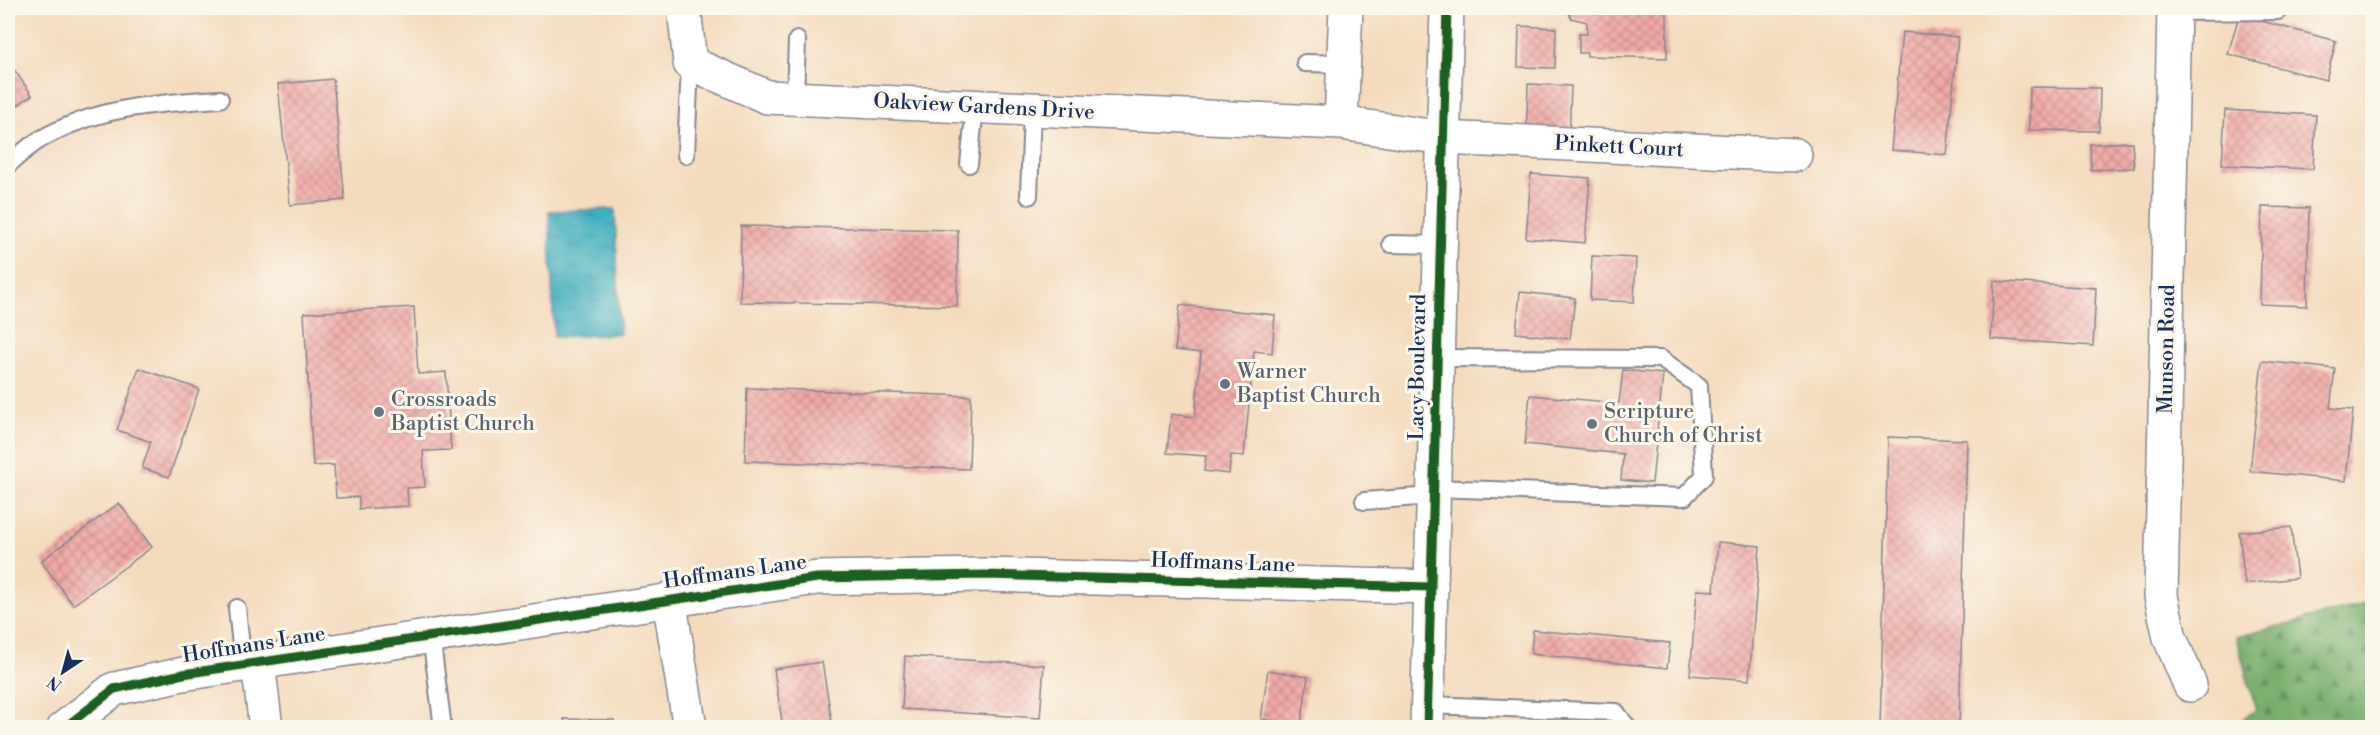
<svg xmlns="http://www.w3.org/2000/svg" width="2380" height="735" font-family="'Libre Bodoni',serif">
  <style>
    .forest { fill: url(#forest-firs); stroke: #4a6e65; stroke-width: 1.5 }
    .water { fill: url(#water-ripples); stroke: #2e6f8e; stroke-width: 1.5 }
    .building { fill: url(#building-cross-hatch) }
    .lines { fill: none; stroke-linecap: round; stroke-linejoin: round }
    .lane-casing { stroke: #88858e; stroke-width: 20 }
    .street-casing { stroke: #88858e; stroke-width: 36 }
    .secondary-casing { stroke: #88858e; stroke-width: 36 }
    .lane { stroke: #fff; stroke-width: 16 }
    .street { stroke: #fff; stroke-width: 33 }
    .secondary { stroke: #fff; stroke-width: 33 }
    .cycleway-casing { stroke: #fbf7ec; stroke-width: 13 }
    .cycleway { stroke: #1b5e20; stroke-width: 9 }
    .worship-dot { fill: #6b7280; stroke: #fbf7ec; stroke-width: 2 }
    .labels { text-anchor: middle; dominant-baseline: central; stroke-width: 6; stroke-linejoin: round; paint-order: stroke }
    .street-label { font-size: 21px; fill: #1b2f5e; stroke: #fbf7ec }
    .worship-label { font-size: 21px; fill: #5b616d; stroke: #fbf7ec; text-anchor: start }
  </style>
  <defs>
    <pattern id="forest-firs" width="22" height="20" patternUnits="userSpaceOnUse" patternTransform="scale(1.5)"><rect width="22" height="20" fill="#78ae6c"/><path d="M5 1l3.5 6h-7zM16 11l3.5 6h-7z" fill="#628e5c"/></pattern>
    <pattern id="water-ripples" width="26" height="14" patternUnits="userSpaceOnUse" patternTransform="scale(1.5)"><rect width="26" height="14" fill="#40afbd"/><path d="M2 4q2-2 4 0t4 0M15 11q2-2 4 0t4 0" fill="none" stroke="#358f9d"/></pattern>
    <pattern id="building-cross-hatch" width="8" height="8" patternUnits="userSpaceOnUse" patternTransform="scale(1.5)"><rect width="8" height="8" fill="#f2aaa7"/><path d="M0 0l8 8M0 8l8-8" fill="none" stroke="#c38b8b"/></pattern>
  </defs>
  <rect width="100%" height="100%" fill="#fbf7ec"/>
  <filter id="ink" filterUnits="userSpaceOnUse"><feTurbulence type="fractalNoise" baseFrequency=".0167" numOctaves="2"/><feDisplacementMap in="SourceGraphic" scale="12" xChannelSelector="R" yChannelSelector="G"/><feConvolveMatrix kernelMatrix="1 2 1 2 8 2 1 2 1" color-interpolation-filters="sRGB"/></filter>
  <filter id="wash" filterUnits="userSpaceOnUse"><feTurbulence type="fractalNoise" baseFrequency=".008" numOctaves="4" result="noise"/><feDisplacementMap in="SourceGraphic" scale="24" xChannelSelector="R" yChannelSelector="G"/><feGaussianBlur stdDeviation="1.35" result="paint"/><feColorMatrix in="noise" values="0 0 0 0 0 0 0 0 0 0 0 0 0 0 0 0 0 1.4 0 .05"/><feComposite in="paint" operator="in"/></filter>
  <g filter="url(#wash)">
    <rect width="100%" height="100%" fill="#f4dbbe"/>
    <path class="forest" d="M 2372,602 L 2372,727 L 2232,727 L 2256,710 L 2236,637 Z"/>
    <path class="water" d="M 615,209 L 620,334 L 554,337 L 549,211 Z"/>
    <g id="blocks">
      <path class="building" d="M 1567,8 L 1667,8 L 1667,58 L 1587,56 L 1587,53 L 1579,53 L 1579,34 L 1587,34 L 1587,22 L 1571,18 Z
        M 2239,15 L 2336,41 L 2326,80 L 2228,54 Z
        M 1519,26 L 1556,28 L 1555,68 L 1518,67 Z
        M 1902,32 L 1958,37 L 1947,155 L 1891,150 Z
        M 8,61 L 32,95 L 8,112 Z
        M 333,79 L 345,200 L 290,205 L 278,84 Z
        M 1528,84 L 1571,86 L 1569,143 L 1526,142 Z
        M 2030,87 L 2100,88 L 2099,131 L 2029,130 Z
        M 2225,110 L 2316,115 L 2313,169 L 2222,165 Z
        M 2132,142 L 2134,168 L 2091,170 L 2090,144 Z
        M 1531,174 L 1590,178 L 1585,243 L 1526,238 Z
        M 2262,207 L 2309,208 L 2307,306 L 2260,304 Z
        M 741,226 L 958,230 L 957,306 L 740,302 Z
        M 1592,256 L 1636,258 L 1634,302 L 1590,300 Z
        M 1994,281 L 2096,288 L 2093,346 L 1991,339 Z
        M 1520,292 L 1575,298 L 1570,339 L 1516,333 Z
        M 1180,305 L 1275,315 L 1272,353 L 1254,351 L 1244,456 L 1231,455 L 1229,474 L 1204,471 L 1206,456 L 1167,453 L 1171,414 L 1195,417 L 1201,353 L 1175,350 Z
        M 414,307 L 418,374 L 446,372 L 451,450 L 423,451 L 425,487 L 407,488 L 408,506 L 359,509 L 359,497 L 336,498 L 334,465 L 313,466 L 304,313 Z
        M 2262,361 L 2335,369 L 2330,408 L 2353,410 L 2346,481 L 2250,471 Z
        M 139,368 L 199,389 L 169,477 L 142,468 L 151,442 L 117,430 Z
        M 1623,370 L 1663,374 L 1652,483 L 1621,480 L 1623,454 L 1525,444 L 1530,395 L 1619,403 Z
        M 747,388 L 971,396 L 969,469 L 745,461 Z
        M 1888,437 L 1967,440 L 1959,728 L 1880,728 Z
        M 119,503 L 152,547 L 73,605 L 41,561 Z
        M 2291,527 L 2297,578 L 2245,584 L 2239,532 Z
        M 1718,542 L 1760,546 L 1749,680 L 1690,675 L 1697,590 L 1714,591 Z
        M 1533,630 L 1670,643 L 1667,668 L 1531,654 Z
        M 905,656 L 1044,665 L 1040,718 L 902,709 Z
        M 822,662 L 832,723 L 783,728 L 774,669 Z
        M 1268,670 L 1308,677 L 1301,725 L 1261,719 Z
        M 564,719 L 614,720 L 614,728 L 564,728 Z"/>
    </g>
  </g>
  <g filter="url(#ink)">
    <use href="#blocks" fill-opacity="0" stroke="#88858e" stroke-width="1.5"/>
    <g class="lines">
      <g class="lane-casing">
        <path id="lane" d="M 2174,12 L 2278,11
          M 1305,63 L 1343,64
          M 795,98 L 797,40
          M 686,155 L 690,63
          M 969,164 L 975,107
          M 8,165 C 18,156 29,146 41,139 C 96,107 158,103 220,99
          M 1029,196 L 1032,109
          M 1391,244 L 1438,245
          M 1433,488 L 1684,497 L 1704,476 L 1699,386 L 1661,359 L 1436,358
          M 1364,501 L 1433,496
          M 237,608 L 243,665
          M 431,636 L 443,728
          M 1427,705 L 1616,712 L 1628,728"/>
      </g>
      <g class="street-casing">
        <path id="street" d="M 684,8 L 690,63 L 767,97 L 1341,123 L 1443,138 L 1795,155
          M 2174,8 L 2161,596 L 2170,638 L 2190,685
          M 1341,123 L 1346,8
          M 669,599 L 690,728
          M 258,663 L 266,728
          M 64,728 L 114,689 L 183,674 L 817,578 L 984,575 L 1431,587"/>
      </g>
      <g class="secondary-casing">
        <path id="secondary" d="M 1427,728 L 1447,8"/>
      </g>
      <use href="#lane" class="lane"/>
      <use href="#street" class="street"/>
      <use href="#secondary" class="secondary"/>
      <g class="cycleway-casing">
        <path id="cycleway" d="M 64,728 L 114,689 L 183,674 L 817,578 L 984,575 L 1431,587
          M 1427,728 L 1447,8"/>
      </g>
      <use href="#cycleway" class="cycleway"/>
    </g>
  </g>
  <g class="worship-dot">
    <circle cx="1225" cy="384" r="6"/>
    <circle cx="379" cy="412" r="6"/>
    <circle cx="1592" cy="424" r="6"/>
  </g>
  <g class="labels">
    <g class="street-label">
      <text transform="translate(984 107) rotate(3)">Oakview Gardens Drive</text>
      <text transform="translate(1619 147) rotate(3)">Pinkett Court</text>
      <text transform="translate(2167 349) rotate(-89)">Munson Road</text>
      <text transform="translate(1418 367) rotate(-89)">Lacy Boulevard</text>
      <text transform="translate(1223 563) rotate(2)">Hoffmans Lane</text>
      <text transform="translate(735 572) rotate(-8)">Hoffmans Lane</text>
      <text transform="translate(254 645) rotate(-9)">Hoffmans Lane</text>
    </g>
    <g class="worship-label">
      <text x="1237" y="372">Warner<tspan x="1237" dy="24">Baptist Church</tspan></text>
      <text x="391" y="400">Crossroads<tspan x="391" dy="24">Baptist Church</tspan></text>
      <text x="1604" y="412">Scripture<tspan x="1604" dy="24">Church of Christ</tspan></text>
    </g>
  </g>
  <rect width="2380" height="735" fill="none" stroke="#fbf7ec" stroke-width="30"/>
  <g transform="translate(63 672) rotate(216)" stroke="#fbf7ec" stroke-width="4.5" paint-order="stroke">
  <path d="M0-4.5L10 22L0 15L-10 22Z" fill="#1b2f5e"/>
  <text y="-9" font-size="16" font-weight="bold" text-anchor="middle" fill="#1b2f5e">N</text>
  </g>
</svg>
